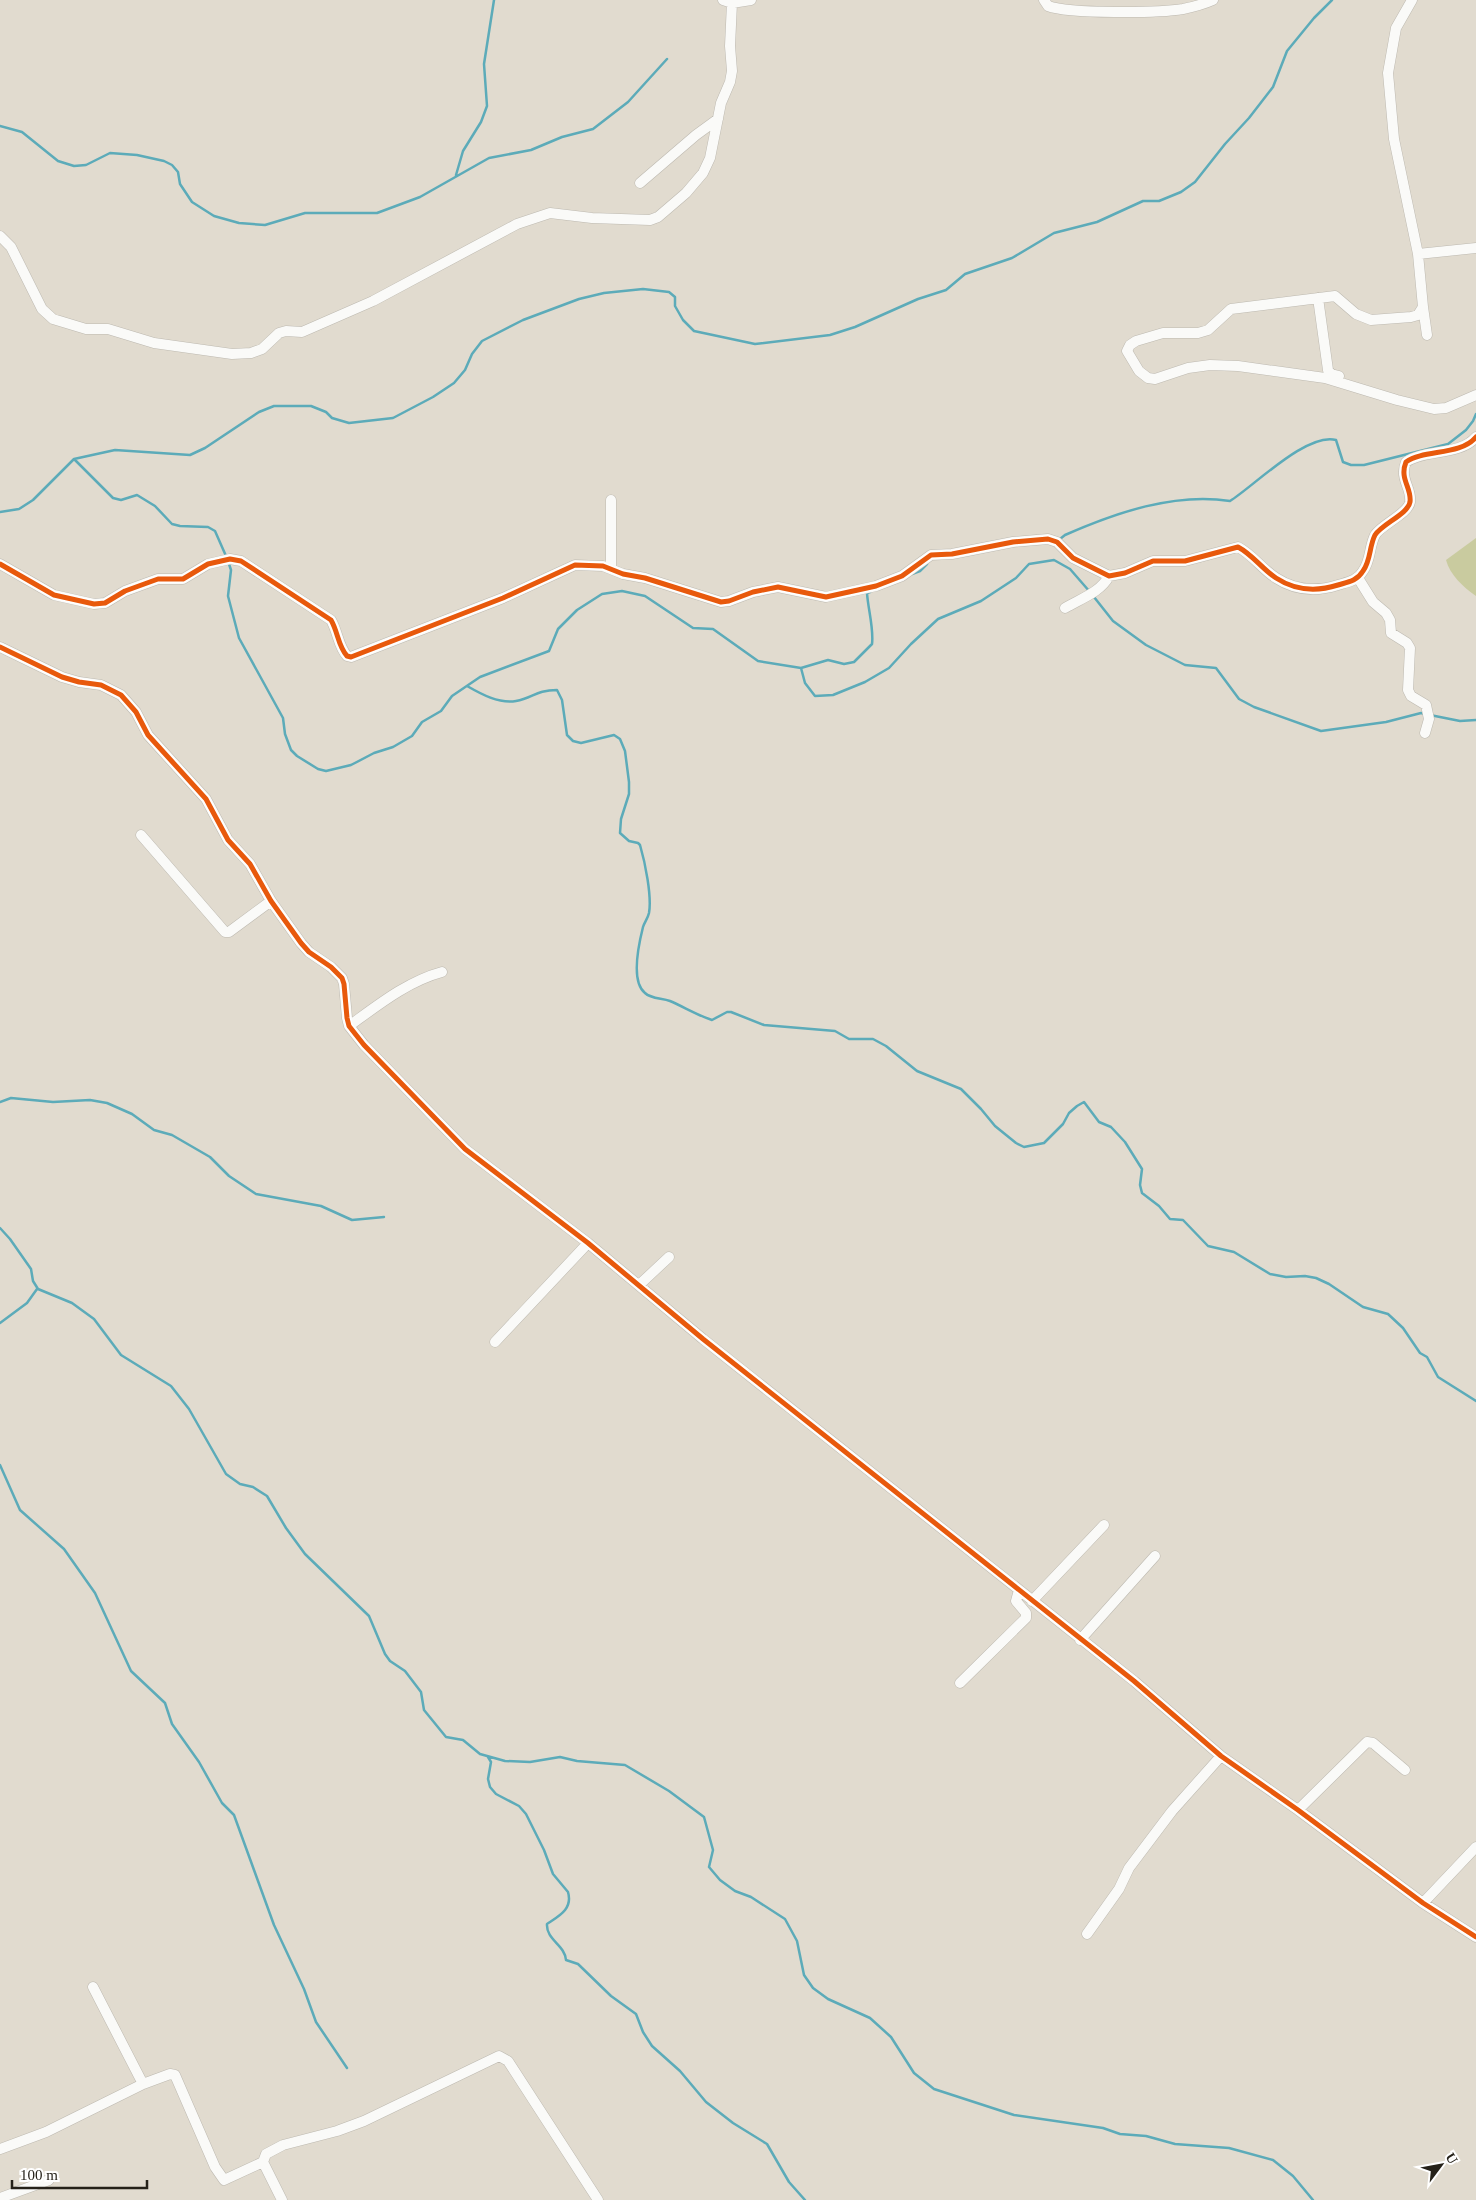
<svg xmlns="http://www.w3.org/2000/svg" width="1476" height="2200" font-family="'Times New Roman',serif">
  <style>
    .green { fill: #c9cb9f }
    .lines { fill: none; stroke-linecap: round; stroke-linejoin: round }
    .stream { stroke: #5cabb9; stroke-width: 2.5 }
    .street-casing { stroke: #bdb9b0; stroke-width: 11 }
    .street { stroke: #fafaf8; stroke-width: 10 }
    .cycleway-casing { stroke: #fff; stroke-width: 8 }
    .cycleway { stroke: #e8590c; stroke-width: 5 }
  </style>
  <rect width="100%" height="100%" fill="#e1dbcf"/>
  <path class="green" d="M 1476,538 L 1476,596 C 1463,587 1450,575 1446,560 Z"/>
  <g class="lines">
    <path class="stream" d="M 0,126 L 22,132 L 58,161 L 74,166 L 86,165 L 110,153 L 137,155 L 164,161 L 172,165 L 178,172 L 180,184 L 192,202 L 214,216 L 239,223 L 265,225 L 305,213 L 377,213 L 420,197 L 489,158 L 531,150 L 562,137 L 593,129 L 628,102 L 667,59
      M 456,175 L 463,151 L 481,122 L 487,106 L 484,64 L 494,0
      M 74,459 L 113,498 L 121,500 L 137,495 L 155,506 L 172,524 L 180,526 L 208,527 L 215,531 L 226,556
      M 0,512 L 19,509 L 33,500 L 74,459 L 115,450 L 190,455 L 205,448 L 259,412 L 274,406 L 311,406 L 326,412 L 332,418 L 349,423 L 393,418 L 433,397 L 454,383 L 465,370 L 472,354 L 482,341 L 523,320 L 579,299 L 604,293 L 643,289 L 669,292 L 675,297 L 675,306 L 683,320 L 694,331 L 755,344 L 830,335 L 855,327 L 918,299 L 946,290 L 965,274 L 1012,258 L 1054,233 L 1097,222 L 1143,201 L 1159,201 L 1181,192 L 1195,182 L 1225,144 L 1249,118 L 1273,87 L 1287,51 L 1314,18 L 1332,0
      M 1060,539 L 1065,535 C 1115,513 1175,492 1230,501 C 1254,486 1307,432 1336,440 L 1343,462 L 1351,465 L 1364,465 L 1448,444 L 1466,430 L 1473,421 L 1476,414
      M 228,561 L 231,570 L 228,596 L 239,638 L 283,718 L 285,734 L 291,750 L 297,756 L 318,769 L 326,771 L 351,765 L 374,753 L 393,747 L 412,736 L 422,722 L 441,711 L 452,696 L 480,677 L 549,651 L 558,629 L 577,610 L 602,594 L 622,591 L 645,596 L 693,628 L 713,629 L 758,661 L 801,668 L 805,683 L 815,696 L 833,695 L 865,682 L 889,668 L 911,644 L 938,619 L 981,601 L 1016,578 L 1029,564 L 1054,560 L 1070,569 L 1090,592
      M 912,574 L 920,571 L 927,564
      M 1094,597 L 1113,621 L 1146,645 L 1185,665 L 1216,668 L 1239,699 L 1254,707 L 1321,731 L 1386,722 L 1421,713 L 1425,714
      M 801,668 L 828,660 L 844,664 L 854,662 L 872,644 C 874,629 868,609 867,593 L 870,592
      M 467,686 C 481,694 499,704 516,701 C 533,698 536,690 557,690 L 562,700 L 567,735 L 573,741 L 581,743 L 614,735 L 620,739 L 625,751 L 629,782 L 629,794 L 621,819 L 620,833 L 629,841 L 638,843 L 640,845 C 645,862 652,896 649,913 C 648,918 644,923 643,927 C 639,943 630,981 645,993 C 651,999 662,998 670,1001 C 684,1007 697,1015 712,1020 L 727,1012 L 731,1012 L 764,1025 L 835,1031 L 849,1039 L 873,1039 L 886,1046 L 917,1071 L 961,1089 L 981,1109 L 995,1126 L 1016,1143 L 1024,1147 L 1044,1143 L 1063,1124 L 1069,1113 L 1077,1106 L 1084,1102 L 1099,1122 L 1111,1127 L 1125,1142 L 1142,1169 L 1140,1185 L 1142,1193 L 1159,1206 L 1170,1219 L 1183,1220 L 1208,1246 L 1234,1252 L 1270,1274 L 1286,1277 L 1305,1276 L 1316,1278 L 1329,1284 L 1363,1307 L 1388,1314 L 1403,1328 L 1420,1353 L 1427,1357 L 1438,1377 L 1476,1401
      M 1430,715 L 1460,721 L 1476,720
      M 0,1102 L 11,1098 L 53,1102 L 90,1100 L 107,1103 L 132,1114 L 154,1130 L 172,1135 L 210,1157 L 229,1176 L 256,1194 L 321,1206 L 352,1220 L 384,1217
      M 0,1228 L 10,1239 L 31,1269 L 33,1281 L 38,1289 L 72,1303 L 94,1319 L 121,1355 L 171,1386 L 189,1409 L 226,1474 L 240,1484 L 253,1487 L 267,1496 L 286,1528 L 305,1554 L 369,1616 L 385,1654 L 390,1661 L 405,1671 L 421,1692 L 424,1710 L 446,1737 L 463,1740 L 480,1754 L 505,1761 L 530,1762 L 560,1757 L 577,1761 L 625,1765 L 669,1791 L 704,1817 L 713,1850 L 709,1867 L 720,1880 L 735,1891 L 751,1897 L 785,1919 L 797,1941 L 804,1975 L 813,1988 L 828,1999 L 870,2018 L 891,2037 L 914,2073 L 934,2089 L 1014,2115 L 1103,2128 L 1120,2134 L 1146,2136 L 1175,2144 L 1229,2148 L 1273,2160 L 1293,2176 L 1313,2200
      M 0,1323 L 27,1303 L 37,1289
      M 0,1465 L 20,1510 L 64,1549 L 95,1593 L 131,1671 L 165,1703 L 172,1724 L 199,1762 L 222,1803 L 234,1815 L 274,1925 L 304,1989 L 316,2022 L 347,2068
      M 488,1757 L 491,1762 L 488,1779 L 490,1787 L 496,1794 L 519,1806 L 526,1814 L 544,1850 L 553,1874 L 568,1892 C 573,1909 559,1916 547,1924 C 546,1940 565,1945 566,1960 L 578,1964 L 611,1996 L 636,2014 L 643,2032 L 652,2046 L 680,2071 L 706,2102 L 733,2123 L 767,2144 L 789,2182 L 805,2200"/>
    <g class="street-casing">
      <path id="street" d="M 723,0 L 732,3 L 751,0
        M 1044,0 L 1048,6 C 1069,14 1159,13 1183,9 C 1193,7 1204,4 1213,0
        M 1412,0 L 1396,28 L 1388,73 L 1394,139 L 1418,254 L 1423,307 L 1418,315 L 1411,317 L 1371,320 L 1356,314 L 1335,296 L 1231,309 L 1208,330 L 1198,333 L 1163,333 L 1136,341 L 1130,345 L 1127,351 L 1139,371 L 1148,378 L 1155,379 L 1188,368 L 1210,365 L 1238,366 L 1325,378 L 1397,400 L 1434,409 L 1446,408 L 1476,395
        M 640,183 L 696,135 L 718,119
        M 0,236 L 11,247 L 42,309 L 53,319 L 86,329 L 108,329 L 154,343 L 232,354 L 251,353 L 262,349 L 279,333 L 286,331 L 302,332 L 373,301 L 517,224 L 550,213 L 592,218 L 650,220 L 658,217 L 686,193 L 703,173 L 710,158 L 721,103 L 730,82 L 732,71 L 730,46 L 732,3
        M 1418,254 L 1476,248
        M 1318,298 L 1328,370 L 1331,374 L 1339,376
        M 1423,307 L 1427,335
        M 0,564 L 54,595 L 94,604 L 105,603 L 125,591 L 158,579 L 183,579 L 208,564 L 230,559 L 241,561 L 331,620 C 338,632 338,646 347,656 L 351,657 L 503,598 L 575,565 L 603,566 L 623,574 L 645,578 L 721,602 L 729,601 L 753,592 L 778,587 L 826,597 L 876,586 L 902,576 L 931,555 L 952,554 L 1013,542 L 1048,539 L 1057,542 L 1073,558 L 1109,576 L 1125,573 L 1153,561 L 1185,561 L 1238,547 C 1253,555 1262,569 1276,578 C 1296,591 1316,592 1338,585 C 1348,582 1357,581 1363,571 C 1371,560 1369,547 1375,535 C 1382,524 1408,514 1410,502 C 1412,488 1399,479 1406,462 C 1424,449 1460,456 1476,437
        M 611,569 L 611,500
        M 1358,578 L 1373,602 L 1386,613 L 1390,620 L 1391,633 L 1407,643 L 1410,648 L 1408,690 L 1411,696 L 1426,705 L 1429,719 L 1425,733
        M 1065,608 C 1080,599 1101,592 1109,576
        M 0,647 L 62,677 L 79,682 L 101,685 L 121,695 L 136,712 L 148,735 L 206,799 L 228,840 L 250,864 L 271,901 L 301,943 L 309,952 L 331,967 L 342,978 L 344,984 L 347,1018 L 349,1026 L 364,1045 L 465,1149 L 588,1243 L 703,1339 L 1134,1681 L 1221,1756 L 1298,1810 L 1423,1903 L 1476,1937
        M 141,835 L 225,932 L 229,932 L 271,901
        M 349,1026 C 378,1005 408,981 442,972
        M 639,1285 L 669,1257
        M 495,1342 L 588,1243
        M 1032,1601 L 1104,1525
        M 1080,1640 L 1155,1556
        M 960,1683 L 1026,1618 L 1026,1613 L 1016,1601 L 1019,1590
        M 1298,1810 L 1367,1742 L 1373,1743 L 1405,1770
        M 1423,1903 L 1476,1847
        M 1087,1934 L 1119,1889 L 1129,1868 L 1172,1811 L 1221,1756
        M 143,2084 L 170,2074 L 175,2075 L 215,2167 L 224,2180 L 263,2162
        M 0,2149 L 46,2132 L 143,2084 L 93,1987
        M 0,2198 L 49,2180
        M 282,2200 L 263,2162 L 266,2154 L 283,2145 L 337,2131 L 364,2121 L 499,2056 L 508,2061 L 598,2200"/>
    </g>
    <use href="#street" class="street"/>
    <g class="cycleway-casing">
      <path id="cycleway" d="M 0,564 L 54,595 L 94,604 L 105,603 L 125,591 L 158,579 L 183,579 L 208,564 L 230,559 L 241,561 L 331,620 C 338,632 338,646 347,656 L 351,657 L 503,598 L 575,565 L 603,566 L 623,574 L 645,578 L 721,602 L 729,601 L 753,592 L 778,587 L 826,597 L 876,586 L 902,576 L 931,555 L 952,554 L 1013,542 L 1048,539 L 1057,542 L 1073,558 L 1109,576 L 1125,573 L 1153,561 L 1185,561 L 1238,547 C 1253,555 1262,569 1276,578 C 1296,591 1316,592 1338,585 C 1348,582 1357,581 1363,571 C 1371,560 1369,547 1375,535 C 1382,524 1408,514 1410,502 C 1412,488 1399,479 1406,462 C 1424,449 1460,456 1476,437
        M 0,647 L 62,677 L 79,682 L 101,685 L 121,695 L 136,712 L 148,735 L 206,799 L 228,840 L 250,864 L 271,901 L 301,943 L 309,952 L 331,967 L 342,978 L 344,984 L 347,1018 L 349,1026 L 364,1045 L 465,1149 L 588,1243 L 703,1339 L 1134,1681 L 1221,1756 L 1298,1810 L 1423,1903 L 1476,1937"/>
    </g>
    <use href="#cycleway" class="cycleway"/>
  </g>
  <g transform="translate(1441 2165) rotate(58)" stroke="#ffffff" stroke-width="4" paint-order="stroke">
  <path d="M0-4L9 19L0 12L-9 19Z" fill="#252119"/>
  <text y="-8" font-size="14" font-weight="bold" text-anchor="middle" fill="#252119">U</text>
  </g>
  <path d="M12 2180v8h135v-8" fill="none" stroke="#252119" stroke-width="2.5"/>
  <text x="20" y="2180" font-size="15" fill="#252119" stroke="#ffffff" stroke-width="4" paint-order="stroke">100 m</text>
</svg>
